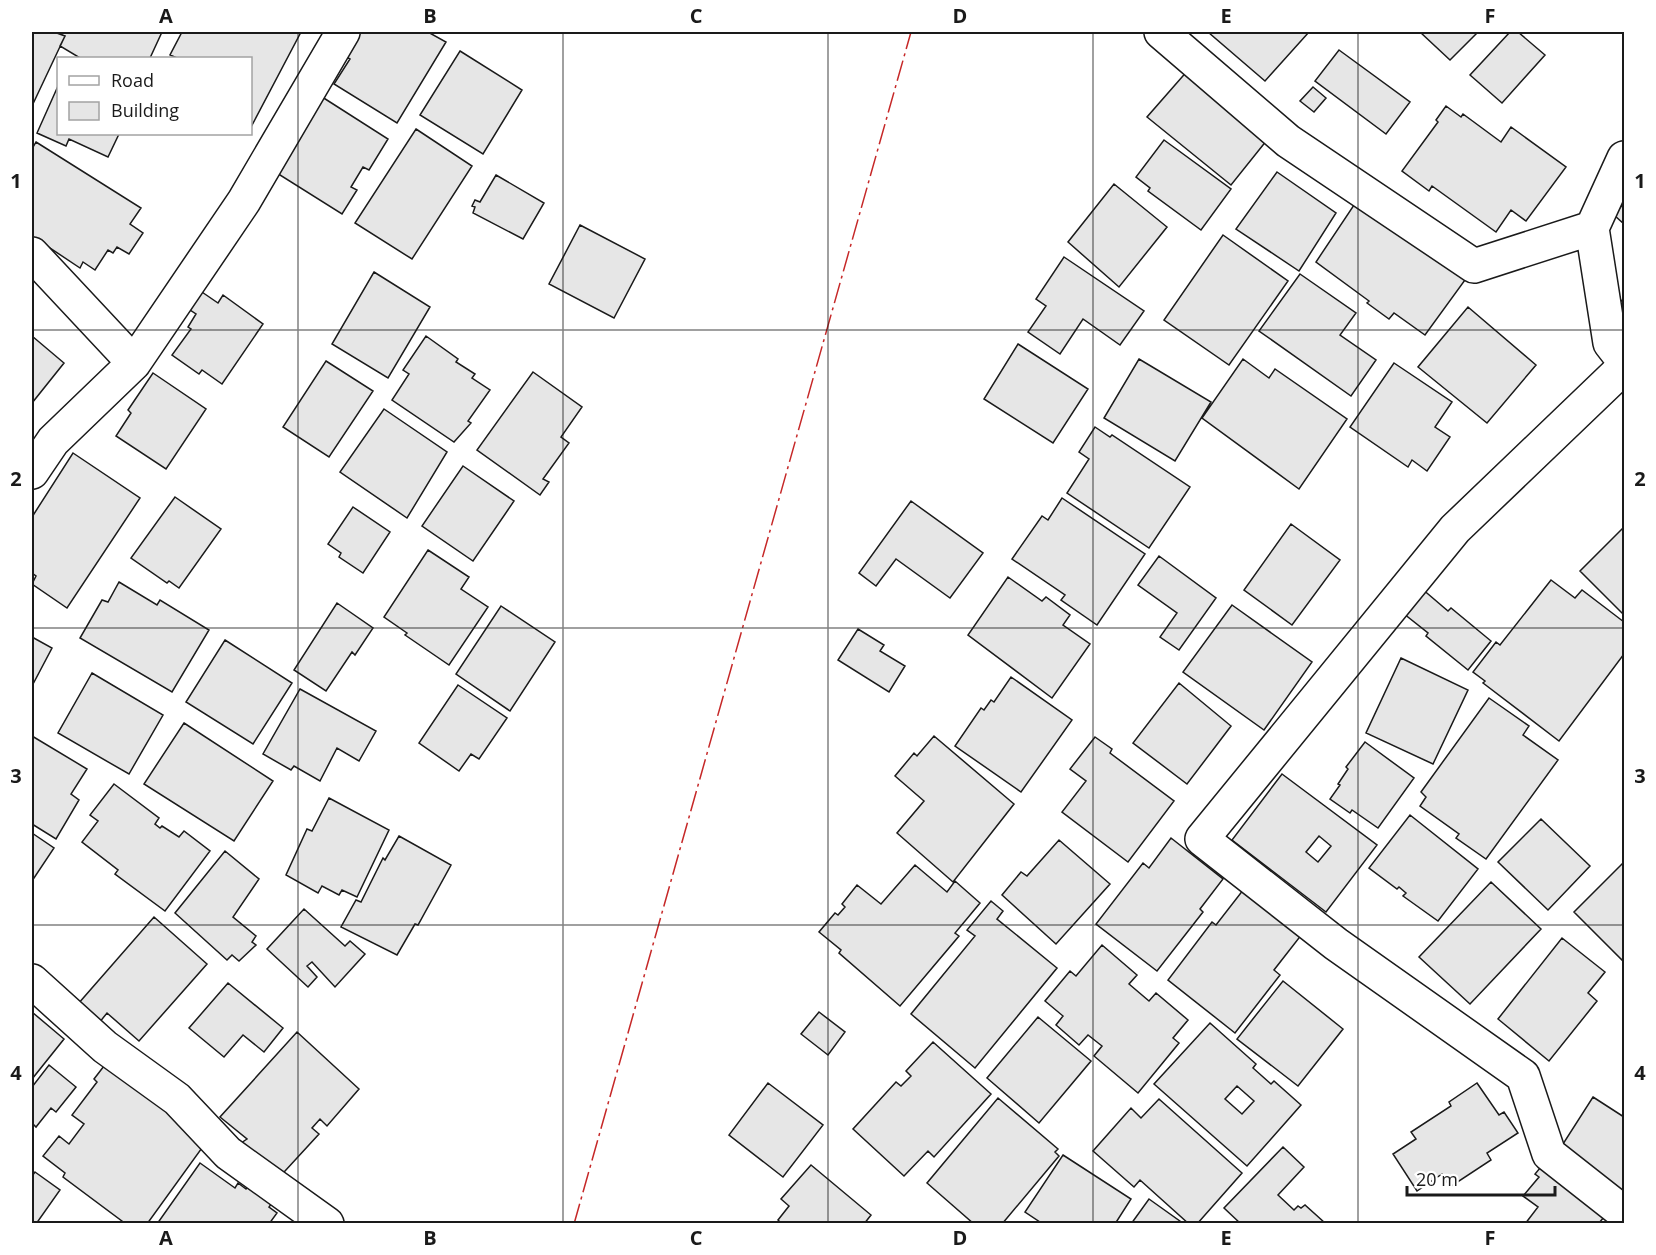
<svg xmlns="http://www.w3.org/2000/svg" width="1656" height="1255" font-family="'Open Sans',sans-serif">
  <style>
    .building { fill: #e6e6e6; stroke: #1a1a1a; stroke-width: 1.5; fill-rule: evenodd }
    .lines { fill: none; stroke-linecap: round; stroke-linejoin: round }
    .minor-casing { stroke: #1a1a1a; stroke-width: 36 }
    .minor { stroke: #fff; stroke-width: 33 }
    .power { stroke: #c62828; stroke-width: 1.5; stroke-dasharray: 21 4.5 3 4.5; stroke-linecap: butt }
    .grid { fill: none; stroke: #1a1a1a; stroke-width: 1.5; stroke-opacity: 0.55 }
    .neatline { fill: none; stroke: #1a1a1a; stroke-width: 2 }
    .grid-label { font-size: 20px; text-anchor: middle; font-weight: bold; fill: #1a1a1a }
  </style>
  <rect width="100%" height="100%" fill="#fff"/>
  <path class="building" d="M 32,32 L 54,32 L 65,36 L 32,106 Z
    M 56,32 L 162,32 L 150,58 L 80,58 L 60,46 L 65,36 Z
    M 182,32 L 301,32 L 250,129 L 250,58 L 177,58 L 170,55 Z
    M 353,32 L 428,32 L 446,42 L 397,123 L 334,84 L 350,59 L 340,53 Z
    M 1208,32 L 1309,32 L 1265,81 Z
    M 1420,32 L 1478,32 L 1450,60 Z
    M 1510,32 L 1518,32 L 1545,55 L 1502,103 L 1470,75 Z
    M 1339,50 L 1410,102 L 1386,134 L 1315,81 Z
    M 460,51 L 522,90 L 483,154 L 420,115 Z
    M 1189,69 L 1271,135 L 1231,185 L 1147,117 Z
    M 58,86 L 58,134 L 119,134 L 108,157 L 69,139 L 66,146 L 37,133 Z
    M 1313,87 L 1326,98 L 1314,112 L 1300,101 Z
    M 319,95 L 388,139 L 369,170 L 363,167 L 351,187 L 357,190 L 342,214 L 272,170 Z
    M 1446,106 L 1461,117 L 1463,114 L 1501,142 L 1511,127 L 1566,167 L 1526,221 L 1511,210 L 1496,232 L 1432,186 L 1429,191 L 1402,171 L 1438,122 L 1436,120 Z
    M 416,129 L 472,166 L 412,259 L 355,223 Z
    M 1164,140 L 1231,189 L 1201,230 L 1148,191 L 1150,188 L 1136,177 Z
    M 36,142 L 141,208 L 130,224 L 143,233 L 129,254 L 117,247 L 113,253 L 108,250 L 95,270 L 83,262 L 80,268 L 32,236 L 32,149 Z
    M 1277,172 L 1336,213 L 1299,271 L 1236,229 Z
    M 496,175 L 544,203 L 523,239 L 473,213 L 475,207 L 472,206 L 475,200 L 480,202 Z
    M 1114,184 L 1167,227 L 1119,287 L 1068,242 Z
    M 1356,202 L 1465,280 L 1425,335 L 1394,313 L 1389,319 L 1367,303 L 1369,301 L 1316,262 Z
    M 1624,203 L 1624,224 L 1614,215 Z
    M 580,225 L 645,259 L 614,318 L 549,284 Z
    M 1223,235 L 1288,281 L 1229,365 L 1164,320 Z
    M 1064,257 L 1144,311 L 1120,345 L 1083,319 L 1060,354 L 1028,332 L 1046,306 L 1036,299 Z
    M 374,272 L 430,307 L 388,378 L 332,344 Z
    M 1300,274 L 1356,313 L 1340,335 L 1376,360 L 1351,396 L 1259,331 Z
    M 199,290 L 218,303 L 223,295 L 263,324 L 222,384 L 202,370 L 199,374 L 172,355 L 191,329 L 188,327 L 196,314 L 187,308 Z
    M 1624,298 L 1624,316 L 1615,308 Z
    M 1468,307 L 1536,365 L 1487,423 L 1418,367 Z
    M 32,336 L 64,363 L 32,403 Z
    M 426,336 L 458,359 L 456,362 L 475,374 L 472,378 L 490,390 L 468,421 L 471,423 L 454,442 L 392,400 L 409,374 L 403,370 Z
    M 1018,344 L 1088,389 L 1053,443 L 984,399 Z
    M 1139,359 L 1211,402 L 1175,461 L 1104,418 Z
    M 1243,359 L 1269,378 L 1275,369 L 1347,419 L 1299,489 L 1202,418 Z
    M 326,361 L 373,391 L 329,457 L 283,427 Z
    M 1394,363 L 1452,402 L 1435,427 L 1450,437 L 1427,471 L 1412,460 L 1408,467 L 1350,427 Z
    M 533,372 L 582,407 L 561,437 L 569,443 L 543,479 L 549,482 L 540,495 L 477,450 Z
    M 153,373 L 206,409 L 166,469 L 116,436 L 131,413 L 128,410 Z
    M 384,409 L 447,452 L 407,518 L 340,472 Z
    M 1095,427 L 1110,437 L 1112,435 L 1190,487 L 1149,548 L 1067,493 L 1089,459 L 1079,452 Z
    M 73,453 L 140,498 L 67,608 L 32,584 L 36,576 L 32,573 L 32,517 Z
    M 463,466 L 514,501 L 473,561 L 422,526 Z
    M 175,497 L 221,529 L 179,588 L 169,581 L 167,583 L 131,558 Z
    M 1062,498 L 1145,554 L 1097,625 L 1061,600 L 1065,595 L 1012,559 L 1042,516 L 1048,520 Z
    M 911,501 L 983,553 L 950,598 L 896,559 L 876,586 L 859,573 Z
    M 353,507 L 390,532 L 363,573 L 339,557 L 341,553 L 328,544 Z
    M 1291,524 L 1340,560 L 1292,625 L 1244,590 Z
    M 1624,527 L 1624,615 L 1580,571 Z
    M 428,550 L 469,577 L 461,589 L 488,607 L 449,665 L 405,635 L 407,633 L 384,617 Z
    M 1159,556 L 1216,598 L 1179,650 L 1160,637 L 1177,613 L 1138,585 Z
    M 1008,577 L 1042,601 L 1046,597 L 1070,615 L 1063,625 L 1090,644 L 1052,698 L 968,635 Z
    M 1551,580 L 1575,598 L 1582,590 L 1624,622 L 1624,654 L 1559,741 L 1483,683 L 1485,681 L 1473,672 L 1496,642 L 1500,645 Z
    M 119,582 L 157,605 L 160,600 L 209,630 L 172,692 L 80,638 L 102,600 L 108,602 Z
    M 1414,582 L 1448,611 L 1451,608 L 1491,641 L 1468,670 L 1426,636 L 1428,633 L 1394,606 Z
    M 337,603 L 373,628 L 355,655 L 352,652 L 326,691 L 294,670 Z
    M 1232,605 L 1312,662 L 1264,730 L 1183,672 Z
    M 501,606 L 555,642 L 510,711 L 456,674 Z
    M 858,629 L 884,645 L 880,651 L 905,666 L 889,692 L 838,660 Z
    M 32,637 L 52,648 L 32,686 Z
    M 225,640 L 292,683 L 253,744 L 186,702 Z
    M 1401,658 L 1468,690 L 1433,764 L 1366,733 Z
    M 92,673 L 163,715 L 129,774 L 58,733 Z
    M 1011,677 L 1072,720 L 1021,792 L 955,746 L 981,708 L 984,710 L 991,700 L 994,702 Z
    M 1179,683 L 1231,726 L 1187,784 L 1133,743 Z
    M 458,685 L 507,718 L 479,759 L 471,754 L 459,771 L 419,743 Z
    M 300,689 L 376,731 L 359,761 L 337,748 L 320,781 L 294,766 L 291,770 L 263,754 Z
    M 1489,698 L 1529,726 L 1523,735 L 1558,760 L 1486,859 L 1456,838 L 1459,834 L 1420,806 L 1426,797 L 1421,792 Z
    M 184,723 L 273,781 L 234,841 L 144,784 Z
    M 32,736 L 87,769 L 71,794 L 79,800 L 56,839 L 32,824 Z
    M 934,736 L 1014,804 L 953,882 L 897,833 L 924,801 L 895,776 L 914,753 L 917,756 Z
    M 1095,737 L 1112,749 L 1110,753 L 1174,801 L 1128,862 L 1062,812 L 1086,781 L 1070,769 Z
    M 1365,742 L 1414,778 L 1378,828 L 1352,810 L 1350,813 L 1330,799 L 1340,785 L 1338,784 L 1348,769 L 1346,767 Z
    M 1282,774 L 1377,845 L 1326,912 L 1232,840 ZM 1319,836 L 1331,846 L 1318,862 L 1306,852 Z
    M 114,784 L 159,818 L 155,824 L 160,828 L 162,826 L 179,837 L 184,831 L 210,851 L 165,911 L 115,874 L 118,870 L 82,842 L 98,821 L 90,815 Z
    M 329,798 L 389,830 L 357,897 L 342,890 L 339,895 L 322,886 L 318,893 L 286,875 L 307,829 L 312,831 Z
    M 1410,815 L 1478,869 L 1438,921 L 1403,896 L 1406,893 L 1399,887 L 1397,889 L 1369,868 Z
    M 1541,819 L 1590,866 L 1548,910 L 1498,862 Z
    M 32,833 L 54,848 L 32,881 Z
    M 399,836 L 451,865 L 418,925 L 415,924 L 397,955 L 341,927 L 356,900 L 361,902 L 383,858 L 385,860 Z
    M 1171,838 L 1223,879 L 1200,909 L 1203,912 L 1157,971 L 1096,924 L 1143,863 L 1149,868 Z
    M 1059,840 L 1110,884 L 1056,944 L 1002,895 L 1021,872 L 1027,876 Z
    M 225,851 L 259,879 L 233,917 L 256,936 L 252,942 L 256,945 L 239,961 L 232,955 L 227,960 L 175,913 Z
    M 1624,862 L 1624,957 L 1622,960 L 1574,912 Z
    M 915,865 L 947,892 L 955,881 L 980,903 L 955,933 L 959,936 L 900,1006 L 839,953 L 841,950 L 819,932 L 835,913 L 838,915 L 845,907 L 842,904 L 857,885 L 881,904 Z
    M 1491,882 L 1541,929 L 1470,1004 L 1419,957 Z
    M 1247,885 L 1306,929 L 1274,970 L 1280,975 L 1235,1033 L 1168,980 L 1212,922 L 1216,925 Z
    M 991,901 L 1003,911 L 997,919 L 1057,968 L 975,1068 L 911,1014 L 975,936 L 967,930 Z
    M 304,909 L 345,946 L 350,941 L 365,954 L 335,987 L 312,962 L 307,966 L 317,977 L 308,987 L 267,949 Z
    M 154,917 L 207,964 L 139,1041 L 107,1013 L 99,1023 L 78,1004 Z
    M 1562,938 L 1605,972 L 1588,993 L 1597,1001 L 1549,1061 L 1498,1019 Z
    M 1102,945 L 1137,975 L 1129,984 L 1149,1001 L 1156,993 L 1188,1020 L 1173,1038 L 1179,1043 L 1138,1093 L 1094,1056 L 1102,1046 L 1088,1035 L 1079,1045 L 1056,1025 L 1063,1016 L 1045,1001 L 1070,971 L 1076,976 Z
    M 1283,981 L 1343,1029 L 1298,1086 L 1237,1039 Z
    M 228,983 L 283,1028 L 264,1052 L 243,1035 L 224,1057 L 189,1028 Z
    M 32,1012 L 64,1039 L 32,1079 Z
    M 819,1012 L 845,1032 L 828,1055 L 801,1034 Z
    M 1038,1017 L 1091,1061 L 1039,1123 L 987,1078 Z
    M 1210,1023 L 1256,1064 L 1253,1068 L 1271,1084 L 1274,1081 L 1301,1105 L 1247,1166 L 1154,1084 ZM 1237,1086 L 1254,1101 L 1242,1114 L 1225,1099 Z
    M 297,1032 L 359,1089 L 327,1126 L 320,1119 L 312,1128 L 319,1134 L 274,1183 L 235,1147 L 247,1139 L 220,1117 Z
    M 933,1042 L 991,1094 L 934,1157 L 928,1151 L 904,1176 L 853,1129 L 896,1082 L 901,1086 L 911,1076 L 906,1071 Z
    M 49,1065 L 76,1087 L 56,1112 L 51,1108 L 36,1127 L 32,1123 L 32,1087 Z
    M 104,1066 L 207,1141 L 147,1224 L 126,1224 L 63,1177 L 65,1173 L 43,1156 L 59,1136 L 69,1144 L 84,1124 L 72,1115 L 97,1082 L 94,1079 Z
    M 768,1083 L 823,1125 L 783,1177 L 729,1135 Z
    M 1477,1083 L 1499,1115 L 1504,1112 L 1518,1133 L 1487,1153 L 1491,1160 L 1450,1187 L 1442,1174 L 1417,1191 L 1393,1154 L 1416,1139 L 1411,1132 L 1451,1106 L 1449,1102 Z
    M 1593,1097 L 1624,1117 L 1624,1206 L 1554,1158 Z
    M 998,1098 L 1058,1149 L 1055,1152 L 1059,1156 L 1002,1224 L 974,1224 L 927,1183 Z
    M 1159,1099 L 1242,1173 L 1197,1224 L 1189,1224 L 1140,1180 L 1134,1187 L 1093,1151 L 1131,1108 L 1141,1118 Z
    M 1283,1147 L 1304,1167 L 1278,1195 L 1294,1210 L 1298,1206 L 1301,1208 L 1305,1205 L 1325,1223 L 1241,1224 L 1224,1208 Z
    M 1063,1155 L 1131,1199 L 1115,1224 L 1043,1224 L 1025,1212 Z
    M 1545,1162 L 1605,1216 L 1598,1224 L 1525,1224 L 1538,1207 L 1523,1196 L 1539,1177 L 1535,1174 Z
    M 200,1163 L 235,1188 L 238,1183 L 246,1189 L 248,1186 L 272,1203 L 269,1207 L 277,1213 L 269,1224 L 157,1224 Z
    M 811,1165 L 871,1215 L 864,1224 L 782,1224 L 778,1220 L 789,1206 L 781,1199 Z
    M 35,1172 L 60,1190 L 36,1224 L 32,1224 L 32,1176 Z
    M 1149,1199 L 1184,1224 L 1131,1224 Z"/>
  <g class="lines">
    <g class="minor-casing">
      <path id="minor" d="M 1161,32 L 1288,141 L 1474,266 L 1592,228
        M 1624,158 L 1592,228 L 1610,343 L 1624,361
        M 32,254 L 134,363
        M 1624,367 L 1455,529 L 1202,839 L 1336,944 L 1523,1076 L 1549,1154 L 1624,1213
        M 32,472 L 53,441 L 134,363 L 244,201 L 343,32
        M 32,981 L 105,1047 L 177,1099 L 228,1153 L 327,1224"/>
    </g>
    <use href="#minor" class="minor"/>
    <path class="power" d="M 574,1224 L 911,32"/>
  </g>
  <path class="grid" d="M 298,32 L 298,1224M 563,32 L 563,1224M 828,32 L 828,1224M 1093,32 L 1093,1224M 1358,32 L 1358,1224M 32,330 L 1624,330M 32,628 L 1624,628M 32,925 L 1624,925"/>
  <rect width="1656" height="1255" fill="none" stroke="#ffffff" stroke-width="66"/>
  <rect x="57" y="57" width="195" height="78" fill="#ffffff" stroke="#a3a3a3" stroke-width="1.5"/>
  <rect x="69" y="76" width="30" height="9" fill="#ffffff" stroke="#a3a3a3" stroke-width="1.5"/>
  <text x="111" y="87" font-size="18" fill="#1a1a1a">Road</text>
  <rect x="69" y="102" width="30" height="18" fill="#e6e6e6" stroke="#a3a3a3" stroke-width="1.5"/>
  <text x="111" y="117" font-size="18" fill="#1a1a1a">Building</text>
  <path d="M1407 1186v9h148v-9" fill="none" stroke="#1a1a1a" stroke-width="3"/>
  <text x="1416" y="1186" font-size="18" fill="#1a1a1a" stroke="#ffffff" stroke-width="4.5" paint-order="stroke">20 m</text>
  <rect x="33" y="33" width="1590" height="1189" class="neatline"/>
  <g class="grid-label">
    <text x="166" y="23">A</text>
    <text x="430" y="23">B</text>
    <text x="696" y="23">C</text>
    <text x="960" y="23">D</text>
    <text x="1226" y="23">E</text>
    <text x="1490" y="23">F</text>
    <text x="16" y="188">1</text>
    <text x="1640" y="188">1</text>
    <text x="16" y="486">2</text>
    <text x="1640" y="486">2</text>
    <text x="16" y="783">3</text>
    <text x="1640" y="783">3</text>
    <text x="16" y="1080">4</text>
    <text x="1640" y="1080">4</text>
    <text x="166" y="1245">A</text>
    <text x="430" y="1245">B</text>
    <text x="696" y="1245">C</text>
    <text x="960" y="1245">D</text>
    <text x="1226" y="1245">E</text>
    <text x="1490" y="1245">F</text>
  </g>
</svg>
